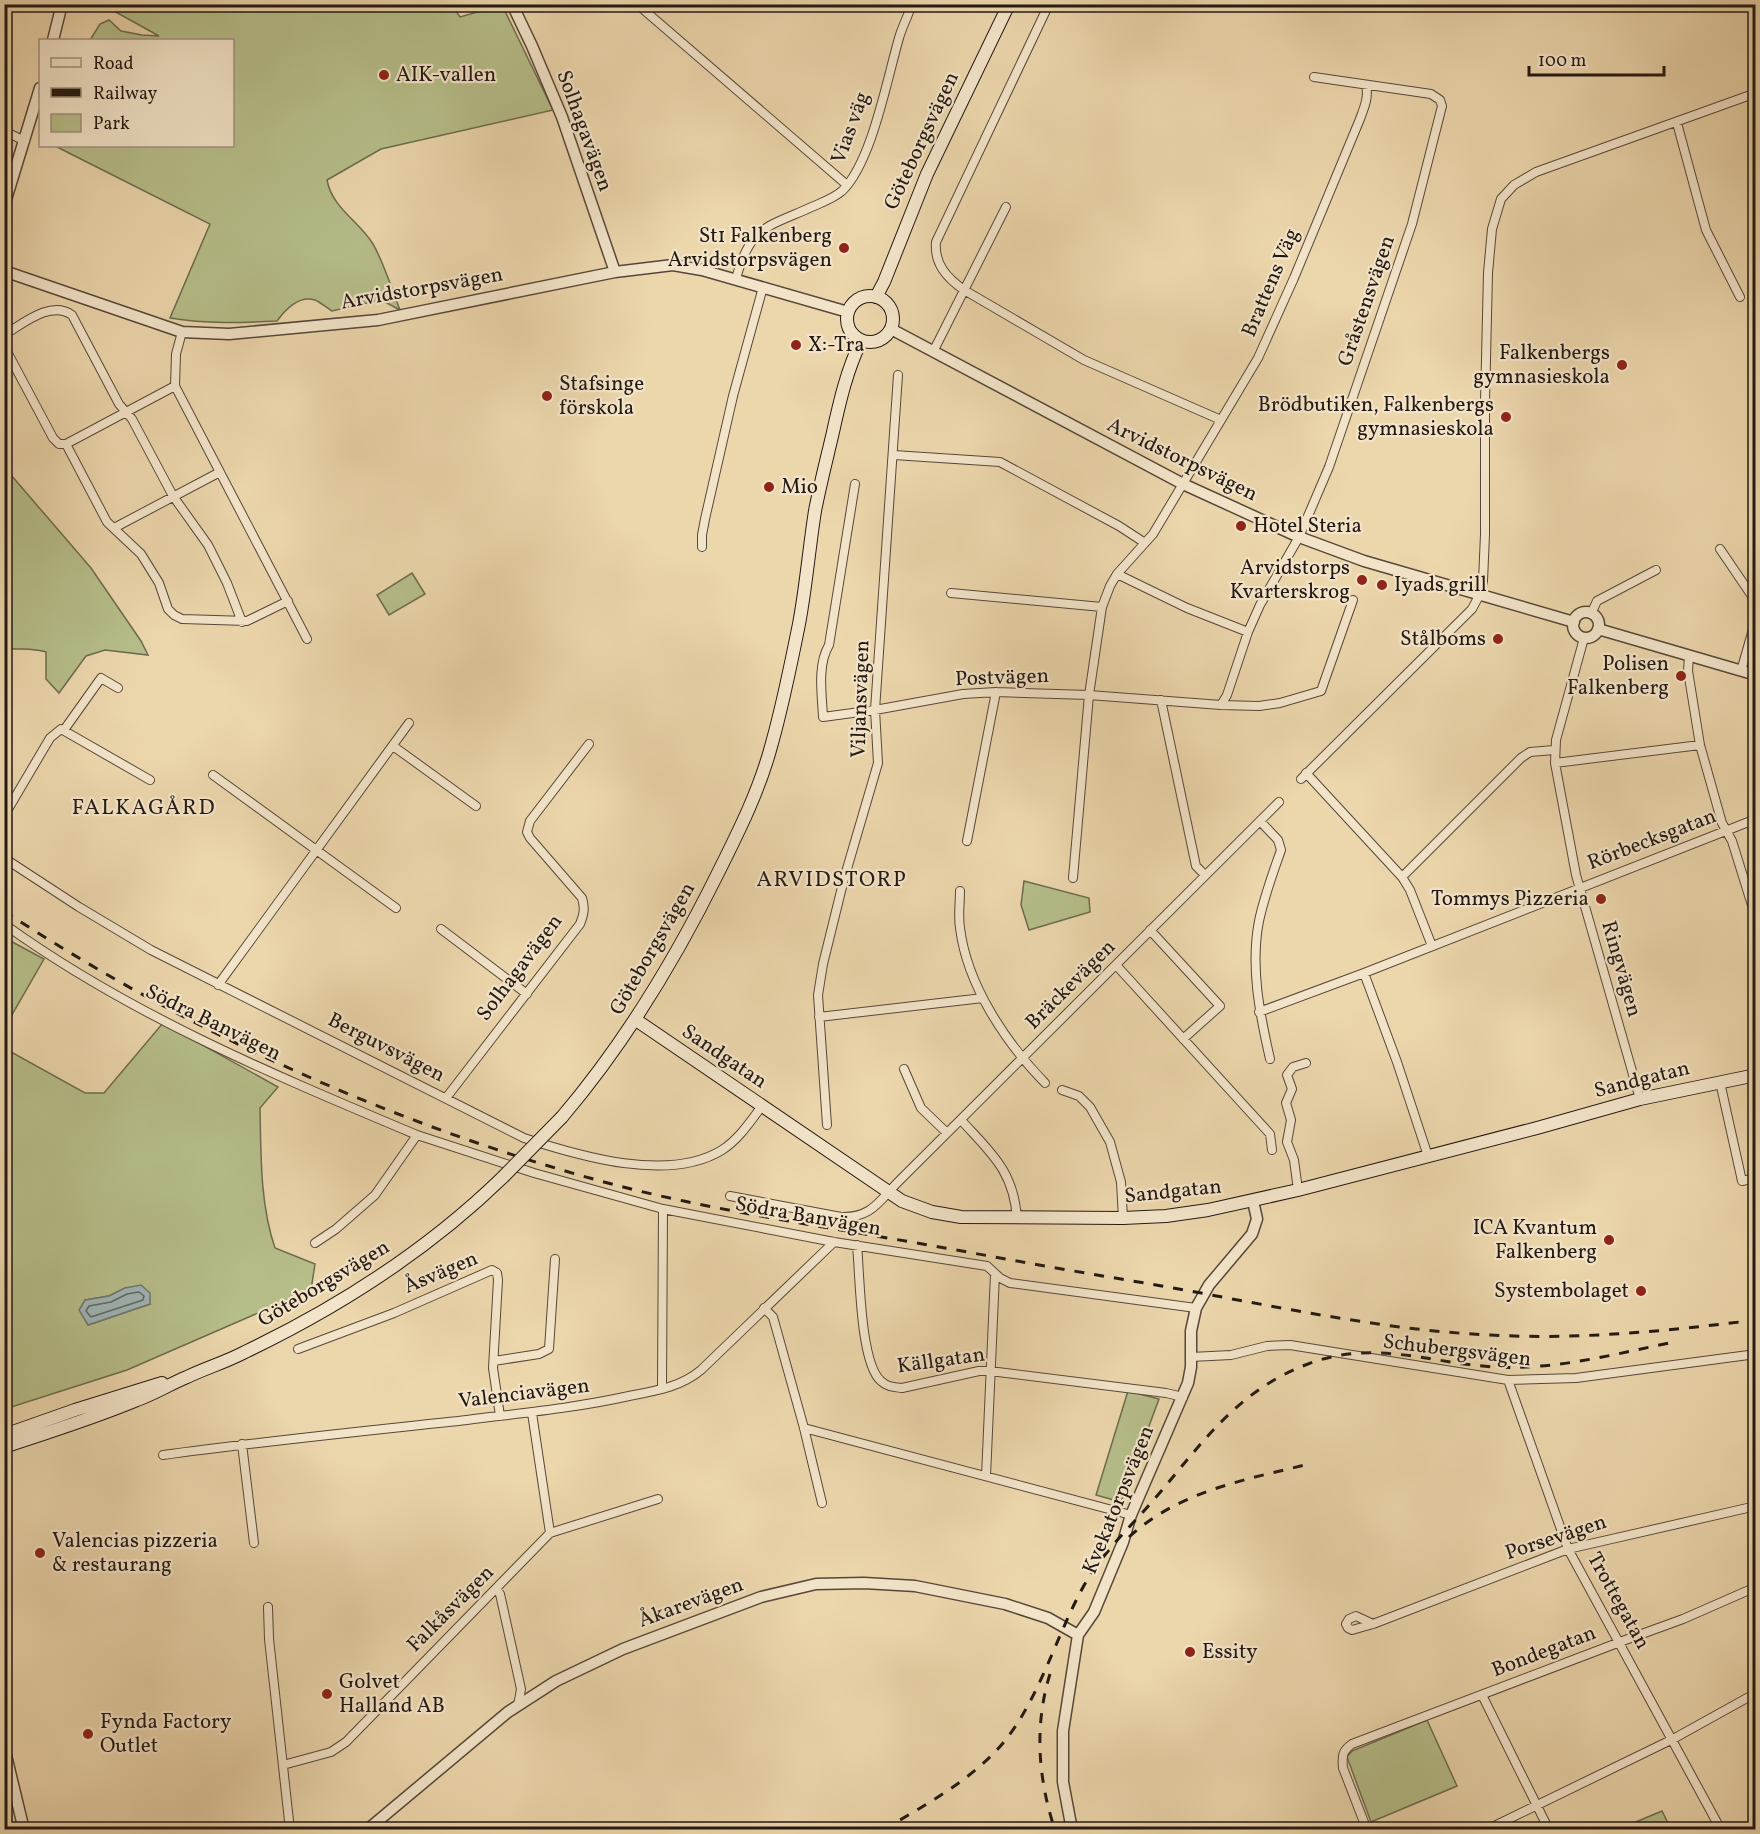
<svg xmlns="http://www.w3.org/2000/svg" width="1760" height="1834" font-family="Vollkorn,serif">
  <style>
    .green { fill: #b6be8a; stroke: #6c6c4e; stroke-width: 1.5; fill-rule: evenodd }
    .water { fill: #9fb6b6; stroke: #6d7775; stroke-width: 1.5 }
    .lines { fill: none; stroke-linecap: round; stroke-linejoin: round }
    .shore { stroke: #616864; stroke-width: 1.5 }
    .minor-casing { stroke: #554839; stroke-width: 10 }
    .tertiary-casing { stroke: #554839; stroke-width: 13 }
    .secondary-casing { stroke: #231913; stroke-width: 14 }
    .minor { stroke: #f3e4c9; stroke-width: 8 }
    .tertiary { stroke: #f3e4c9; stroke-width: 10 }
    .secondary { stroke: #f3e4c9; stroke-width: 12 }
    .rail { stroke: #231913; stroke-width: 3; stroke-dasharray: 10 10; stroke-linecap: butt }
    .secondary-bridge-casing { stroke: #231913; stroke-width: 14; stroke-linecap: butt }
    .secondary-bridge { stroke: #f3e4c9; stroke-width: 12 }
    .poi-dot { fill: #8f2418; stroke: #f3e4c9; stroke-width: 2 }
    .labels { text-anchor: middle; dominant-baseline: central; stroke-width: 4.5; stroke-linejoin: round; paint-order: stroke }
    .poi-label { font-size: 21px; fill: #231913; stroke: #f3e4c9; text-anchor: start }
    .street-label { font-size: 21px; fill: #231913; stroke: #f3e4c9 }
    .neighbourhood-label { font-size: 22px; letter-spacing: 1.5px; fill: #231913; stroke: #f3e4c9 }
  </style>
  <rect width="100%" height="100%" fill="#ecd6ac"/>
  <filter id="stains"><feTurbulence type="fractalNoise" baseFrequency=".00333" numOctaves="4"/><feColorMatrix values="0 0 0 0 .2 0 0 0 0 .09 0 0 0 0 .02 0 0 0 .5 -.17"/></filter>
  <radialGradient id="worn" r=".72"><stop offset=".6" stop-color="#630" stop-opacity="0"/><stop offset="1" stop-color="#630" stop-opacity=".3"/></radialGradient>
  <path class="green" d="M 451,4 L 460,17 L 502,5 L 553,110 L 381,149 L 327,180 C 332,208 359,221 373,244 C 384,263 392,290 400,310 L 385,302 L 375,301 L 332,311 C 327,308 320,302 315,300 C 299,295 285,310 277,321 C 241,323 206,324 170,318 L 210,224 L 55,146 L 232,146 L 232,40 L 90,40 L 100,24 L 109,20 L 121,31 L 142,35 L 159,36 L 103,5 Z
    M 5,468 L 91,568 L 141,641 L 148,655 L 105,650 L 86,656 L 59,693 L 46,679 L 46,652 C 32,648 19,650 5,648 Z
    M 412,573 L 425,594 L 389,615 L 377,595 Z
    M 1024,881 L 1089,898 L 1090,912 L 1029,930 L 1021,905 Z
    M 5,938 L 44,959 L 5,1027 Z
    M 163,1023 L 278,1087 L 260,1108 C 261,1155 260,1204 275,1248 L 315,1264 L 311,1290 L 127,1370 L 5,1409 L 4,1048 L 85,1093 L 104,1093 ZM 125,1288 L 150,1304 L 88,1325 L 85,1300 L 109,1296 Z
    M 1128,1391 L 1159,1399 L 1121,1502 L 1096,1495 Z
    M 1427,1720 L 1457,1786 L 1371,1822 L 1347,1757 L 1352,1751 Z
    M 1662,1811 L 1671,1829 L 1619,1829 Z"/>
  <path class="water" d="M 141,1285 L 150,1293 L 150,1304 L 88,1325 L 79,1310 L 85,1300 L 109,1296 L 125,1288 Z"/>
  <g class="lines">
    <path class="shore" d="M 139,1292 L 144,1296 L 143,1300 L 91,1317 L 86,1311 L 89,1306 L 111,1302 L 127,1294 Z"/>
    <g class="minor-casing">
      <path id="minor" d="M 637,4 L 847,185
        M 1049,4 L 936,242 C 934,264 947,278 964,290 L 1084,360 L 1221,420
        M 1677,123 L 1706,230 L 1740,297
        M 4,131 L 25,141
        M 736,279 C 750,225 768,227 814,206 C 823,202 834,198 842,191 C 872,162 887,79 899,38 C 902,27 908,16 912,4
        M 182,332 L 176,354 L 175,386 L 307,639
        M 4,335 C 24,323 51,300 72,315 L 119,404 L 132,419 L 173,496 L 208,545 L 227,583 L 242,622
        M 4,346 L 53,438 L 59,444 L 66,444 L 107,522 L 141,554 L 159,583 L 168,609 L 174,615 L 182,619 L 247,621 L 288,601
        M 933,352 L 1006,207
        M 66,444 L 175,386
        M 894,455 L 1000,462 L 1119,526 L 1145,543
        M 855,484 L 829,645 C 817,665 822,695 823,717 L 875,710 L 963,694 L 996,692 L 1089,695 L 1221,705 L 1259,706 L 1280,703 L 1321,691 L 1353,600
        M 114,528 L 220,472
        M 702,547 L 702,535 L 705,519 L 733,396 L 763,287
        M 1720,549 L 1756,602
        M 1117,574 L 1187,608 L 1248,632
        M 951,593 L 1102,607
        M 1591,614 L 1597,601 L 1656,570
        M 1584,638 L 1556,740 L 1555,763 L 1576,875 L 1640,1099
        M 1689,656 L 1688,671 L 1700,745 L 1722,823 L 1732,841 L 1756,918
        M 1741,671 L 1756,619
        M 1161,700 L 1196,866 L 1205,875
        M 1221,705 L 1227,695 L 1248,632 L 1260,605 L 1299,537 L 1329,467 L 1412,224 L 1442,106 L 1440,100 L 1431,94 L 1314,77
        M 64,730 L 101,678 L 118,688
        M 393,746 L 476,806
        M 1555,763 L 1700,745
        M 1306,773 L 1402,877 L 1410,890 L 1432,946
        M 213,775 L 396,908
        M 1301,779 L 1472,609 L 1480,594 L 1483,581 L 1485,534 L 1485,402 L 1488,273 L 1492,229 L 1501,199 L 1514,185 L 1536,172 L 1756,93
        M 4,816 L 50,738 L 61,729 L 150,780
        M 1260,821 L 1278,840 L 1281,850 C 1273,873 1264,897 1259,921 C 1250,967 1260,1015 1270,1059
        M 967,841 L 996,692
        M 4,858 L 79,907 L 151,950 L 524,1138 C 579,1156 669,1183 722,1150 C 739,1139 750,1122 762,1106
        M 1402,877 L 1521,758 L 1530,752 L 1554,750
        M 1073,878 L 1089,695 L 1102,607 L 1110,586 L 1117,574 L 1153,534 L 1258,358 L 1294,278 L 1360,119 C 1364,108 1369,97 1366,86
        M 960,891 C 960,903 958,916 960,928 C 967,985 1006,1043 1045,1083
        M 4,924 C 130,1015 274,1075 417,1135
        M 441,929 L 527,994
        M 1150,930 L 1220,1006 L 1183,1039
        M 1116,965 L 1270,1134 L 1272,1150
        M 1364,973 L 1397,1062 L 1428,1156
        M 218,985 L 409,723
        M 1259,1012 L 1364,973 L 1756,819
        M 819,1017 L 983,998
        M 904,1069 L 921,1108 L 947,1133
        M 1720,1082 L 1742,1181 L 1756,1178
        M 1062,1090 L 1079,1096 L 1090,1107 L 1110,1142 L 1121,1182 L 1123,1218
        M 446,1098 L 580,924 C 584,914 585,908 582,898 L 530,838 L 527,832 L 530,821 L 589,744
        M 961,1120 C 991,1153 1014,1171 1017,1219
        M 827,1125 L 818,995 L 823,964 L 844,879 L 878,763 L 875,710 L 898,375
        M 1298,1190 L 1294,1160 L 1287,1142 L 1291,1120 L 1286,1103 L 1292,1089 L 1287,1075 L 1293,1067 L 1306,1063
        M 730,1196 L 841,1217 C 872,1218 879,1201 899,1181 L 1279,802
        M 315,1243 L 336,1229 L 375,1195 L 417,1135 L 534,1173 L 663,1209 L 834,1242 L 987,1266 L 1000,1278 L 1010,1283 L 1196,1308
        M 857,1245 C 860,1275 860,1363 881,1381 C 887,1387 894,1387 902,1388 L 979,1371 L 990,1371 L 1166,1393 L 1183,1397
        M 764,1308 L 773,1317 L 804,1428 L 822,1503
        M 298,1349 L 394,1313 L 492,1270 L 497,1273 L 498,1280 L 493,1368 L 500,1416
        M 1191,1357 L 1231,1355 L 1267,1346 L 1290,1345 L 1508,1380 L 1576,1378 L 1756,1354
        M 494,1361 L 539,1354 L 549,1349 L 555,1259
        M 1508,1380 L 1568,1549 L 1721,1830
        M 662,1389 L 663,1209
        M 532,1413 L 550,1533
        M 804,1428 L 1131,1515
        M 242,1444 L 254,1543
        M 163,1455 C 264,1441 365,1431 467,1420 C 521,1413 575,1408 629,1396 C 655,1391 681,1387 701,1370 L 834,1242
        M 986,1476 L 995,1274
        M 496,1589 L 500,1594 L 521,1689 L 518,1706
        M 268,1607 L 269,1639 L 290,1830
        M 1373,1624 L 1356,1616 L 1349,1619 L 1346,1624 L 1348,1628 L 1352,1630 L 1373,1624 L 1568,1549 L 1756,1506
        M 1482,1695 L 1549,1830
        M 283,1765 L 331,1752 L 346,1742 L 550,1533 L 658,1499
        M 1367,1830 L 1343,1768 C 1342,1756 1342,1751 1352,1744 L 1628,1639 L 1683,1619 L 1756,1587
        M 1486,1830 L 1673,1739 L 1756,1693"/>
    </g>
    <g class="tertiary-casing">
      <path id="tertiary" d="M 512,4 L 532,46 L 562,117 L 615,272
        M 53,40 L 62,4
        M 4,206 L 40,88
        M 4,271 L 182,332 L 229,334 L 378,320 L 615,272 L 673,265 L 702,270 L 848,312
        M 891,329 L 1183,484 L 1299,537 L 1364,561 L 1574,622
        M1573 625a13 13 0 1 1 26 0a13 13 0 1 1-26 0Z
        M 1598,629 L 1756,675
        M 4,1747 L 24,1830
        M 367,1830 L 508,1712 L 556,1681 L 623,1649 L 761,1597 L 816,1584 L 864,1583 L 915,1586 L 1005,1604 L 1048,1618 L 1078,1635
        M 1072,1830 L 1063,1782 L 1063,1731 L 1078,1635 L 1094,1612 L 1123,1542 L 1131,1515 L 1188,1383 L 1191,1367 L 1191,1331 L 1196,1308 L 1209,1285 L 1252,1234 L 1257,1219 L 1253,1201"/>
    </g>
    <g class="secondary-casing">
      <path id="secondary" d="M847 319a23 23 0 1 1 46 0a23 23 0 1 1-46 0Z
        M 876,297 L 884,282 L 927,174 L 1009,4
        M 636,1020 L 902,1201 L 932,1212 L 961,1217 L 1123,1218 L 1166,1216 L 1208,1210 L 1298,1190 L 1537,1128 L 1640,1099 L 1756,1075
        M 562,1117 C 625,1043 675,960 718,873 C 739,831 760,789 772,743 C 783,704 791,664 799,624 C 806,587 809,549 815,511 C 820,485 827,458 833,432 C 840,400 847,370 861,341
        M 4,1435 L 75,1410 L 162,1383
        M 4,1447 C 49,1432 94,1418 137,1400 C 154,1394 170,1384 187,1377 C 206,1368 226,1362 245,1352 C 339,1307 428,1250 503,1177"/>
    </g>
    <use href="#minor" class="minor"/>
    <use href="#tertiary" class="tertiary"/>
    <use href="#secondary" class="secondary"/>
    <path class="rail" d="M 4,911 C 188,1032 392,1124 604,1182 C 678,1202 754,1215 829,1228 C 895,1239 962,1251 1028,1263 C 1094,1275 1161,1285 1227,1298 C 1314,1314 1401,1331 1490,1335 C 1579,1340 1667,1331 1756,1320
      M 1129,1537 C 1178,1492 1243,1480 1305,1465
      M 1050,1674 C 1034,1725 1038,1779 1055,1830
      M 883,1830 C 920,1808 961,1786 992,1755 C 1035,1713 1053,1643 1081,1591 C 1100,1554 1131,1527 1157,1496 C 1203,1442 1238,1390 1308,1364 C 1373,1339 1429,1363 1494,1367 C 1555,1370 1611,1355 1669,1343"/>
    <g class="secondary-bridge-casing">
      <path id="secondary-bridge" d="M 503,1177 L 562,1117"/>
    </g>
    <use href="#secondary-bridge" class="secondary-bridge"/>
  </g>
  <g class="poi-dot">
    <circle cx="384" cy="75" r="6"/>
    <circle cx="844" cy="248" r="6"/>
    <circle cx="796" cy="345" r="6"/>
    <circle cx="1622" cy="365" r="6"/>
    <circle cx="547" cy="396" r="6"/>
    <circle cx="1506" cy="417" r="6"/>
    <circle cx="769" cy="487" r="6"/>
    <circle cx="1241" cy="526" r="6"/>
    <circle cx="1362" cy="580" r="6"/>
    <circle cx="1382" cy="585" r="6"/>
    <circle cx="1498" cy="639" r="6"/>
    <circle cx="1681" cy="676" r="6"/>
    <circle cx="1601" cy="899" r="6"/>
    <circle cx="1609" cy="1240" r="6"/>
    <circle cx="1641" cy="1291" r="6"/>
    <circle cx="40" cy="1553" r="6"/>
    <circle cx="1190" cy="1652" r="6"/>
    <circle cx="327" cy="1694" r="6"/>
    <circle cx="88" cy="1734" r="6"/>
  </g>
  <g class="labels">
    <g class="poi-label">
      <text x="396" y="75">AIK-vallen</text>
      <text x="832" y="236" text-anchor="end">St1 Falkenberg<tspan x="832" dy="24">Arvidstorpsvägen</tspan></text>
      <text x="808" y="345">X:-Tra</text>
      <text x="1610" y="353" text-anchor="end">Falkenbergs<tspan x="1610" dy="24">gymnasieskola</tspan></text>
      <text x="559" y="384">Stafsinge<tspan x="559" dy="24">förskola</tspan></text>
      <text x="1494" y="405" text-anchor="end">Brödbutiken, Falkenbergs<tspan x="1494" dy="24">gymnasieskola</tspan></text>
      <text x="781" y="487">Mio</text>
      <text x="1253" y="526">Hotel Steria</text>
      <text x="1350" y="568" text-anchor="end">Arvidstorps<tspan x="1350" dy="24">Kvarterskrog</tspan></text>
      <text x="1394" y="585">Iyads grill</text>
      <text x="1486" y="639" text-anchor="end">Stålboms</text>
      <text x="1669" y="664" text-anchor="end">Polisen<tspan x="1669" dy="24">Falkenberg</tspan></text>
      <text x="1589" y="899" text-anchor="end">Tommys Pizzeria</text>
      <text x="1597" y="1228" text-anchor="end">ICA Kvantum<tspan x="1597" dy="24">Falkenberg</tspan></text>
      <text x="1629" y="1291" text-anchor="end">Systembolaget</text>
      <text x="52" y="1541">Valencias pizzeria<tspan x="52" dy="24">&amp; restaurang</tspan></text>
      <text x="1202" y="1652">Essity</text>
      <text x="339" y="1682">Golvet<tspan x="339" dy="24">Halland AB</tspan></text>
      <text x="100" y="1722">Fynda Factory<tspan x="100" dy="24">Outlet</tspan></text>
    </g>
    <g class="street-label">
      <text transform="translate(851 128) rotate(-70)">Vias väg</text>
      <text transform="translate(584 131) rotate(70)">Solhagavägen</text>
      <text transform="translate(922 141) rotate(-65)">Göteborgsvägen</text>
      <text transform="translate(1271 283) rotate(-67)">Brattens Väg</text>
      <text transform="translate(422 289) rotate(-10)">Arvidstorpsvägen</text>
      <text transform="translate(1367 301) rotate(-71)">Gråstensvägen</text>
      <text transform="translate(1182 460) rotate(26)">Arvidstorpsvägen</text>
      <text transform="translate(1002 678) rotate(-2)">Postvägen</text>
      <text transform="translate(861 699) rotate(-88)">Viljansvägen</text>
      <text transform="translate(1652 840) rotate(-21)">Rörbecksgatan</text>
      <text transform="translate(653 949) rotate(-60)">Göteborgsvägen</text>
      <text transform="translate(520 968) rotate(-53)">Solhagavägen</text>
      <text transform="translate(1621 969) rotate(74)">Ringvägen</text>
      <text transform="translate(1071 985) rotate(-45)">Bräckevägen</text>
      <text transform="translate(213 1023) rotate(26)">Södra Banvägen</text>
      <text transform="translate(386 1048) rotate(27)">Berguvsvägen</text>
      <text transform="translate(724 1057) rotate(34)">Sandgatan</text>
      <text transform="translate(1642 1080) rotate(-14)">Sandgatan</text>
      <text transform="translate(1173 1192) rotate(-6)">Sandgatan</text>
      <text transform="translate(808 1217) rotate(10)">Södra Banvägen</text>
      <text transform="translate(441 1273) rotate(-23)">Åsvägen</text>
      <text transform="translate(324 1284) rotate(-31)">Göteborgsvägen</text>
      <text transform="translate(1457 1351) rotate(7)">Schubergsvägen</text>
      <text transform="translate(941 1361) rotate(-8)">Källgatan</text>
      <text transform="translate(524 1394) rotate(-7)">Valenciavägen</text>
      <text transform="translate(1119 1500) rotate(-68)">Kvekatorpsvägen</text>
      <text transform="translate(1556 1538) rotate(-18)">Porsevägen</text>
      <text transform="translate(1618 1601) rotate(61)">Trottegatan</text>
      <text transform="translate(691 1603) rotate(-20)">Åkarevägen</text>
      <text transform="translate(451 1609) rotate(-45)">Falkåsvägen</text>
      <text transform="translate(1544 1652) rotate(-21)">Bondegatan</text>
    </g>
    <g class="neighbourhood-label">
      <text x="144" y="808">FALKAGÅRD</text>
      <text x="832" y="880">ARVIDSTORP</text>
    </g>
  </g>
  <rect width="1760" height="1834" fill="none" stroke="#ecd6ac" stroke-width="24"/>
  <rect x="6" y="6" width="1748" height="1822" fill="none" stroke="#231913" stroke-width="3"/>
  <rect x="12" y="12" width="1736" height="1810" fill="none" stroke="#231913" stroke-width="1.5"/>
  <rect x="39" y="39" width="195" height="108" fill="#f3e4c9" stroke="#a09380" stroke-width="1.5"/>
  <rect x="51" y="58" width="30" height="9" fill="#f3e4c9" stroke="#a09380" stroke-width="1.5"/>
  <text x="93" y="69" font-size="18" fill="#231913">Road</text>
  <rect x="51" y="88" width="30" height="9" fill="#231913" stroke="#a09380" stroke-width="1.5"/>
  <text x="93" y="99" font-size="18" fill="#231913">Railway</text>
  <rect x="51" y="114" width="30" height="18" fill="#b6be8a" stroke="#a09380" stroke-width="1.5"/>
  <text x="93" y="129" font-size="18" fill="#231913">Park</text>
  <path d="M1529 66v9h135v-9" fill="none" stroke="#231913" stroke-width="3"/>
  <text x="1538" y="66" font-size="18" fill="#231913" stroke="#f3e4c9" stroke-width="4.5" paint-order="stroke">100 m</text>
  <rect width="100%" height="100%" filter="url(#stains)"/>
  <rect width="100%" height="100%" fill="url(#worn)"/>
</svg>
